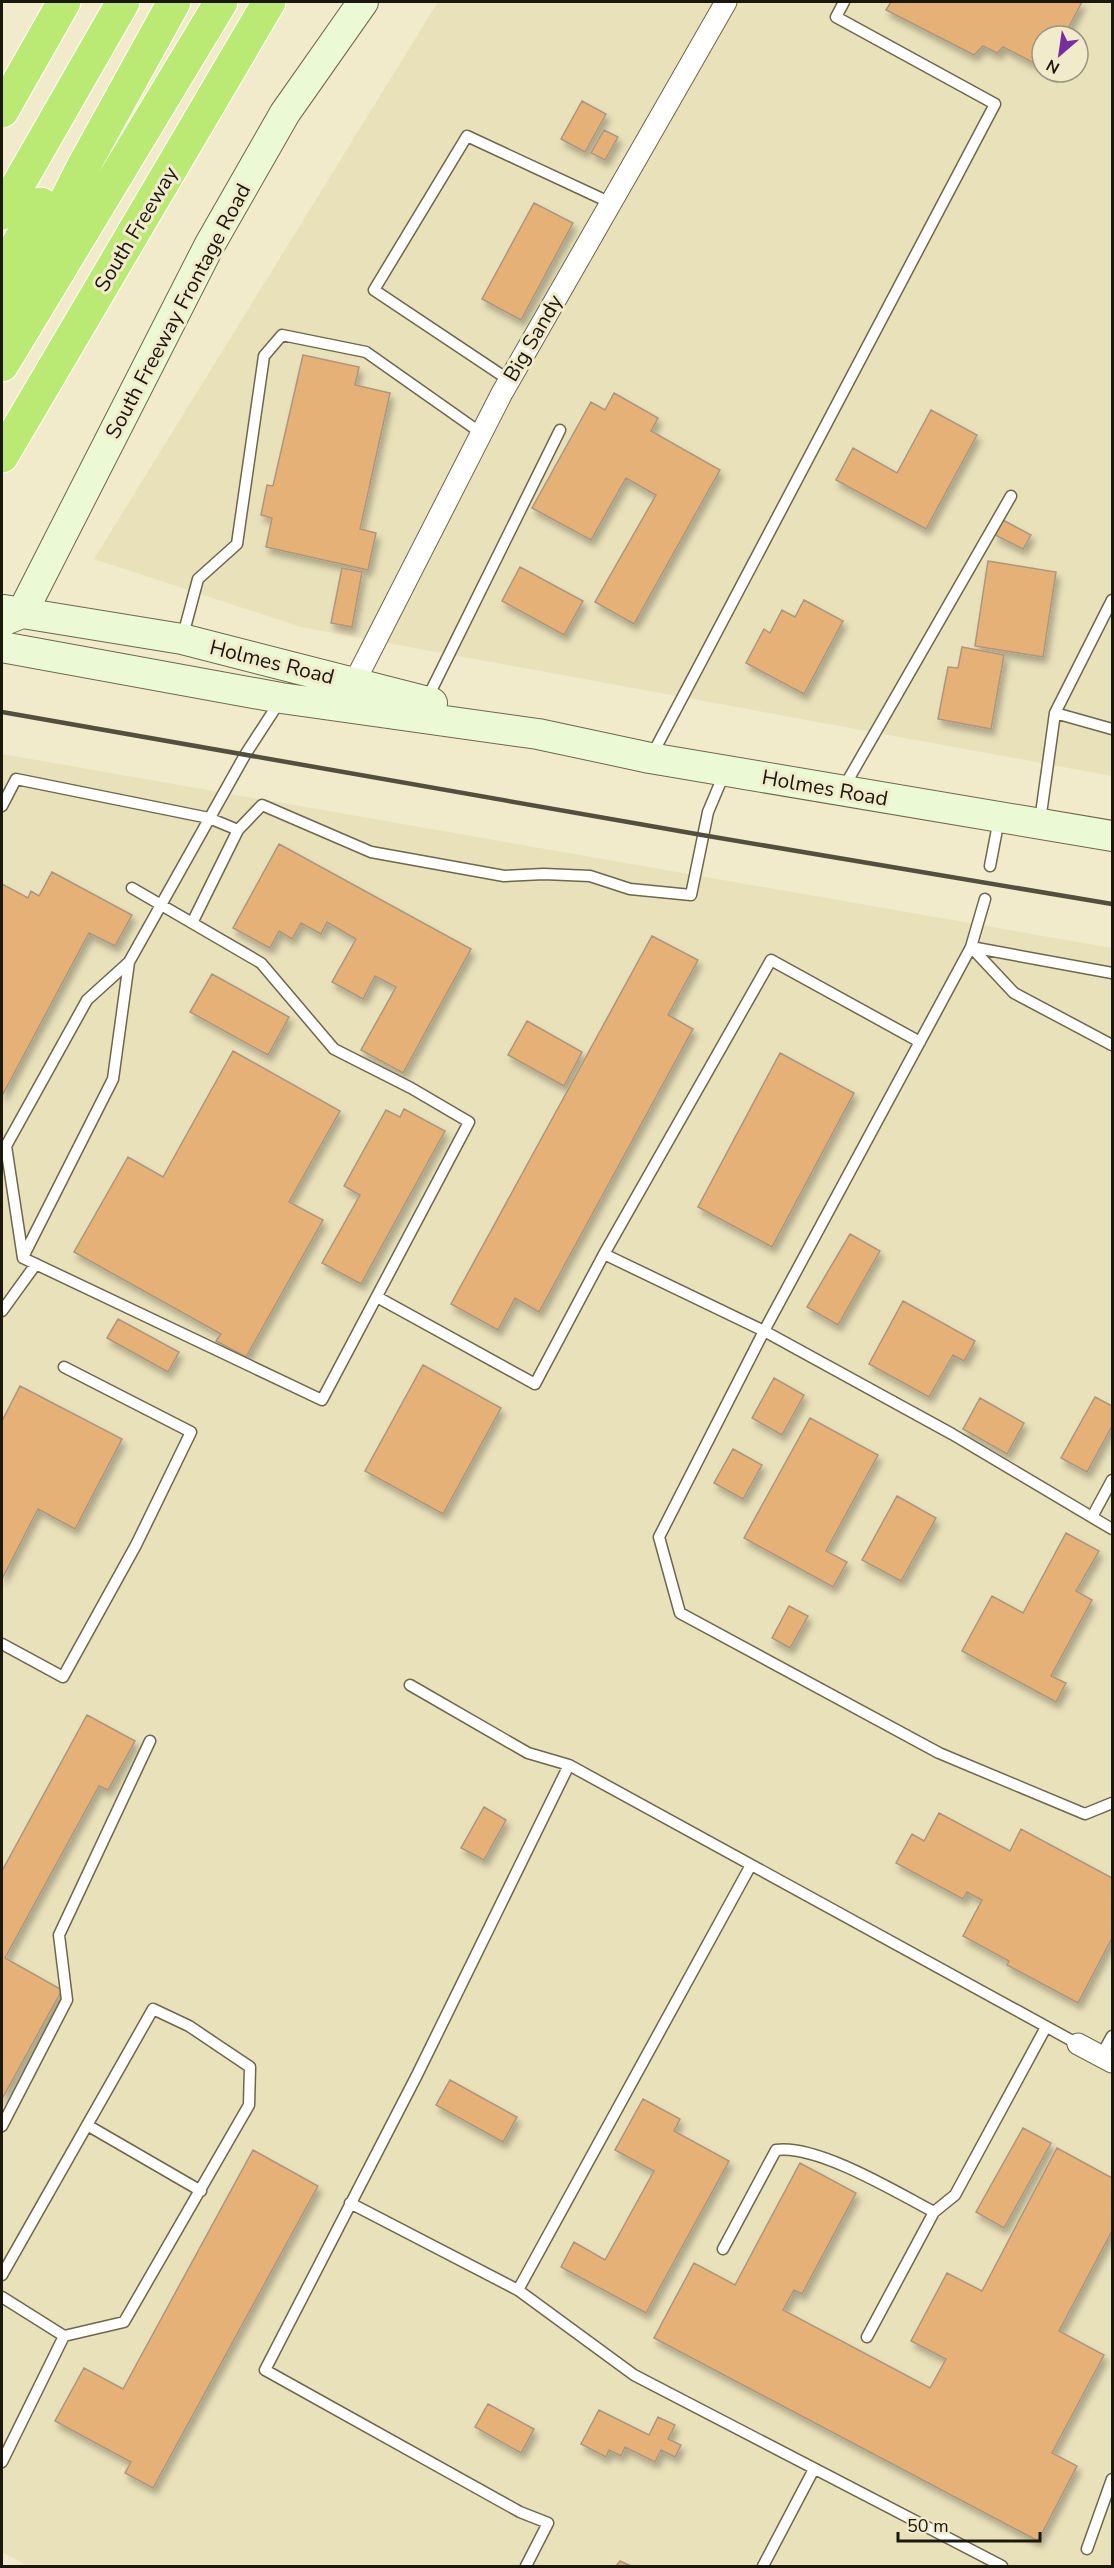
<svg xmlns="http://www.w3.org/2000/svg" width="1114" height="2568" font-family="'Nunito Sans',sans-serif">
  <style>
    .built { fill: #e9e1ba; fill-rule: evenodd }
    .building { fill: #e6b177; stroke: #ac967f; stroke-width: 1.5; filter: url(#shadow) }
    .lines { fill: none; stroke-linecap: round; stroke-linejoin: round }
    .service-casing { stroke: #6d674c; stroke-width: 13 }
    .minor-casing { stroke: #6d674c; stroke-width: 23 }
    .secondary-casing { stroke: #6d674c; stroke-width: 32 }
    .motorway-casing { stroke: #fff; stroke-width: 35 }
    .service { stroke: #fff; stroke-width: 10 }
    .minor { stroke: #fff; stroke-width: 21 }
    .secondary { stroke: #ebf9d5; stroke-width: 30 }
    .motorway { stroke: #bbea74; stroke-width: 33 }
    .rail { stroke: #524f3f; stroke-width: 4.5 }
    .labels { text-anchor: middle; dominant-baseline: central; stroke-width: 6; stroke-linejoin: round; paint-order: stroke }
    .street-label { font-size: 21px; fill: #1a180d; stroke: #f1eacb }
  </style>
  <defs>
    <filter id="shadow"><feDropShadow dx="3.5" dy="6" stdDeviation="3" flood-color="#0004"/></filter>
  </defs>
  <rect width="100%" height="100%" fill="#f1eacb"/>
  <path class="built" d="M 438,2 L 1112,2 L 1112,776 L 301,627 L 94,559 ZM 1042,36 L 1078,36 L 1078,72 L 1042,72 Z
    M 2,754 L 1112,948 L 1112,2566 L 28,2566 L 2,2552 Z"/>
  <path class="building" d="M 891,2 L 1082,2 L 1064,36 L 1042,36 L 1042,67 L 1003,47 L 997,53 L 983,46 L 974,55 L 886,10 Z
    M 582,101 L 606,114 L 585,152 L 561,139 Z
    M 604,130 L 618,137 L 605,160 L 591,153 Z
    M 534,203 L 573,223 L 521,320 L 482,299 Z
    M 303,355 L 359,367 L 355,385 L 390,393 L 360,529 L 376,533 L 368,570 L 266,547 L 272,518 L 261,515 L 267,485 L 273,486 Z
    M 614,393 L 658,418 L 651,431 L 720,470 L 634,624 L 595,602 L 656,495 L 626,478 L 591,540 L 532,508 L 591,402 L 605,410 Z
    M 931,410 L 977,435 L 926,529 L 836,480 L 853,448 L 897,473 Z
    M 1003,520 L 1031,535 L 1023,549 L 995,535 Z
    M 988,561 L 1056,572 L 1043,657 L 975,646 Z
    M 520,567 L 583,601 L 564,635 L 502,601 Z
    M 342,568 L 362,572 L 352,627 L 331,623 Z
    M 804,600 L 843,621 L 804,694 L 746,663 L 764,629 L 770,633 L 782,610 L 795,617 Z
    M 962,647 L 1004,655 L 991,729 L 938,719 L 948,667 L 958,668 Z
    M 279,844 L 471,949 L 403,1073 L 361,1050 L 396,987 L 375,976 L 363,999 L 332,982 L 356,939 L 327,922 L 321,934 L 301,923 L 292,939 L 279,931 L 270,948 L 233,928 Z
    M 52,872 L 132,915 L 115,946 L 89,933 L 2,1096 L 2,884 L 28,898 L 31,891 L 39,896 Z
    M 652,936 L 698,960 L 668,1015 L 693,1029 L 539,1312 L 515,1298 L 498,1330 L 451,1304 Z
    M 212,974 L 289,1017 L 268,1055 L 190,1012 Z
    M 527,1021 L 582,1052 L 564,1086 L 508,1055 Z
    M 233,1051 L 340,1111 L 289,1202 L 323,1220 L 246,1357 L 216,1341 L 221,1334 L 74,1252 L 128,1157 L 163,1177 Z
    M 780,1053 L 854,1093 L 772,1247 L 698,1207 Z
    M 404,1109 L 445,1131 L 361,1284 L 322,1263 L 360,1195 L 344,1186 L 386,1110 L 400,1117 Z
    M 850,1234 L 880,1251 L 838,1325 L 807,1307 Z
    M 903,1301 L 975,1341 L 964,1361 L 953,1355 L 929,1397 L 869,1364 Z
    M 118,1319 L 179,1352 L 168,1372 L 107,1338 Z
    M 423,1365 L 501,1408 L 443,1514 L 365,1471 Z
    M 774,1378 L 804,1395 L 782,1435 L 752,1418 Z
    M 20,1386 L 122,1439 L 75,1529 L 38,1509 L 2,1579 L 2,1421 Z
    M 1095,1397 L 1112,1406 L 1112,1426 L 1087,1472 L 1061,1458 Z
    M 980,1398 L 1024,1423 L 1007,1454 L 963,1429 Z
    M 810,1418 L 878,1455 L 826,1551 L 847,1562 L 833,1587 L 744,1538 Z
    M 733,1449 L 762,1465 L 743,1499 L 714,1483 Z
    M 897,1496 L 936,1518 L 901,1581 L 862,1560 Z
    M 1066,1533 L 1099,1551 L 1076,1591 L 1092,1600 L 1051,1676 L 1066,1683 L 1056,1702 L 962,1651 L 992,1596 L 1023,1613 Z
    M 789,1606 L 808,1616 L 790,1648 L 772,1638 Z
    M 87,1715 L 135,1741 L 108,1790 L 99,1786 L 5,1958 L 62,1990 L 2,2099 L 2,1871 Z
    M 484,1807 L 506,1820 L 484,1860 L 461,1848 Z
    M 939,1813 L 1010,1851 L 1021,1829 L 1112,1878 L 1112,1938 L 1078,2003 L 1007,1965 L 1009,1961 L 963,1936 L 982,1900 L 967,1892 L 963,1899 L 896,1863 L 912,1834 L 924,1841 Z
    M 450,2080 L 517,2117 L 503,2142 L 436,2105 Z
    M 643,2099 L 680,2119 L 674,2131 L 729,2161 L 646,2313 L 561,2267 L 574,2242 L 605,2260 L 654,2171 L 615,2150 Z
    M 1023,2128 L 1051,2143 L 1004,2228 L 976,2212 Z
    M 1057,2148 L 1112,2178 L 1112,2231 L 1059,2331 L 1104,2355 L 1052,2453 L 1077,2466 L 1038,2541 L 654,2338 L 694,2263 L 735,2285 L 800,2163 L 856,2193 L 802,2294 L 794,2290 L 783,2310 L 930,2388 L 946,2359 L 911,2341 L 947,2273 L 982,2291 Z
    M 253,2150 L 318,2186 L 153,2488 L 125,2473 L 131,2462 L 55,2421 L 84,2368 L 123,2389 Z
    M 488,2404 L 534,2429 L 521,2453 L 475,2427 Z
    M 599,2410 L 649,2435 L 658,2417 L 675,2425 L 668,2439 L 681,2445 L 675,2457 L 661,2450 L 655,2462 L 625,2447 L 621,2456 L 609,2450 L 606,2457 L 581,2444 Z
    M 620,2561 L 631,2566 L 616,2566 Z"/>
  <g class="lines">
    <g class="service-casing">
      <path id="service" d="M 509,380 L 374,290 L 467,136 L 611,203
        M 1112,600 L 1055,713 L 1112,729
        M 182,639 L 198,579 L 237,544 L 264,356 L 282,335 L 366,352 L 481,433
        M 426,701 L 560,430
        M 652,755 L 995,104 L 836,17 L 844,2
        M 844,787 L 1011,496
        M 2,806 L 16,779 L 209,818 L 238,830
        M 1040,821 L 1055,713
        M 990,866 L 999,819
        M 985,899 L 971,947 L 764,1331 L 659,1537 L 680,1613 L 939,1753 L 1085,1814 L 1112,1803
        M 192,923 L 238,830 L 262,805 L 371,852 L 504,876 L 544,874 L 590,876 L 630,889 L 691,895 L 708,812 L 724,774
        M 971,947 L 1014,993 L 1112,1045
        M 971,947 L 1112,973
        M 604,1254 L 764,1331 L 952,1434 L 1112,1529
        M 23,1257 L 113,1079 L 129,962
        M 23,1258 L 322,1400 L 469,1122 L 411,1088 L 334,1049 L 261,963 L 132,888
        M 23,1258 L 6,1146 L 87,1000 L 129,962 L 245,755 L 280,701
        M 377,1297 L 535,1384 L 604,1254 L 771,960 L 920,1042
        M 2,1311 L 36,1264
        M 1092,1517 L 1112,1480
        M 2,1644 L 63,1677 L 136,1545 L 191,1432 L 64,1367
        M 410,1685 L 528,1753 L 569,1765
        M 1101,2056 L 1112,2036
        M 87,2125 L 201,2191
        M 2,2126 L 67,2000 L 59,1935 L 150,1741
        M 350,2203 L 518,2290 L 634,2375 L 1002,2566
        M 723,2249 L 776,2150 C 817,2144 896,2192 934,2212
        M 2,2275 L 153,2009 L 189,2026 L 250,2067 L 249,2105 L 124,2322 L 64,2336 L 2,2462
        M 518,2290 L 751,1865
        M 2,2297 L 64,2336
        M 867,2337 L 934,2212 L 955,2195 L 1046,2027
        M 1087,2549 L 1112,2479
        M 526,2566 L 548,2523 L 520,2512 L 265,2370 L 417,2075 L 569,1765 L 1078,2044
        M 763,2566 L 814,2469"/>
    </g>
    <g class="minor-casing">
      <path id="minor" d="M 354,683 L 502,393 L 726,2
        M 1078,2044 L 1112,2062"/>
    </g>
    <g class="secondary-casing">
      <path id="secondary" d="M 4,610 L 182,639 L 432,703
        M 2,621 L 22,613 L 209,246 L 285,113 L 363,2
        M 2,647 L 281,698 L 538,734 L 650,758 L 1112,836"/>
    </g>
    <g class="motorway-casing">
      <path id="motorway" d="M 2,111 L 64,2
        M 2,213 L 123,2
        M 2,272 L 41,204
        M 4,324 L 83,167 L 174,2
        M 2,365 L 221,2
        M 2,456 L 269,2"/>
    </g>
    <use href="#service" class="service"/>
    <use href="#minor" class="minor"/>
    <use href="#secondary" class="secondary"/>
    <use href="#motorway" class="motorway"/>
    <path class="rail" d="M 2,712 L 702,835 L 1112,904"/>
  </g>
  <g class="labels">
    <g class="street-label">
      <text transform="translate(136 229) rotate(-59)">South Freeway</text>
      <text transform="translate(178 311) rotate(-62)">South Freeway Frontage Road</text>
      <text transform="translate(533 338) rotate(-60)">Big Sandy</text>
      <text transform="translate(272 662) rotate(14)">Holmes Road</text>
      <text transform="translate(825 788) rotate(10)">Holmes Road</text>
    </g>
  </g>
  <rect width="1114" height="2568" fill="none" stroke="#1a180d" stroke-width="6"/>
  <g transform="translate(1060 54) rotate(209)"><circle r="28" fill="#f1eacb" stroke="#9b967f" stroke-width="1.5"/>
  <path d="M0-4.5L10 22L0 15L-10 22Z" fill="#762ea1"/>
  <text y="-9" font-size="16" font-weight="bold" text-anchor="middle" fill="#1a180d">N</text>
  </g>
  <path d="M898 2532v9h142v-9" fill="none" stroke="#1a180d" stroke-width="3"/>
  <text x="907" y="2532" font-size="18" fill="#1a180d" stroke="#f1eacb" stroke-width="4.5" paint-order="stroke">50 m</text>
</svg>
